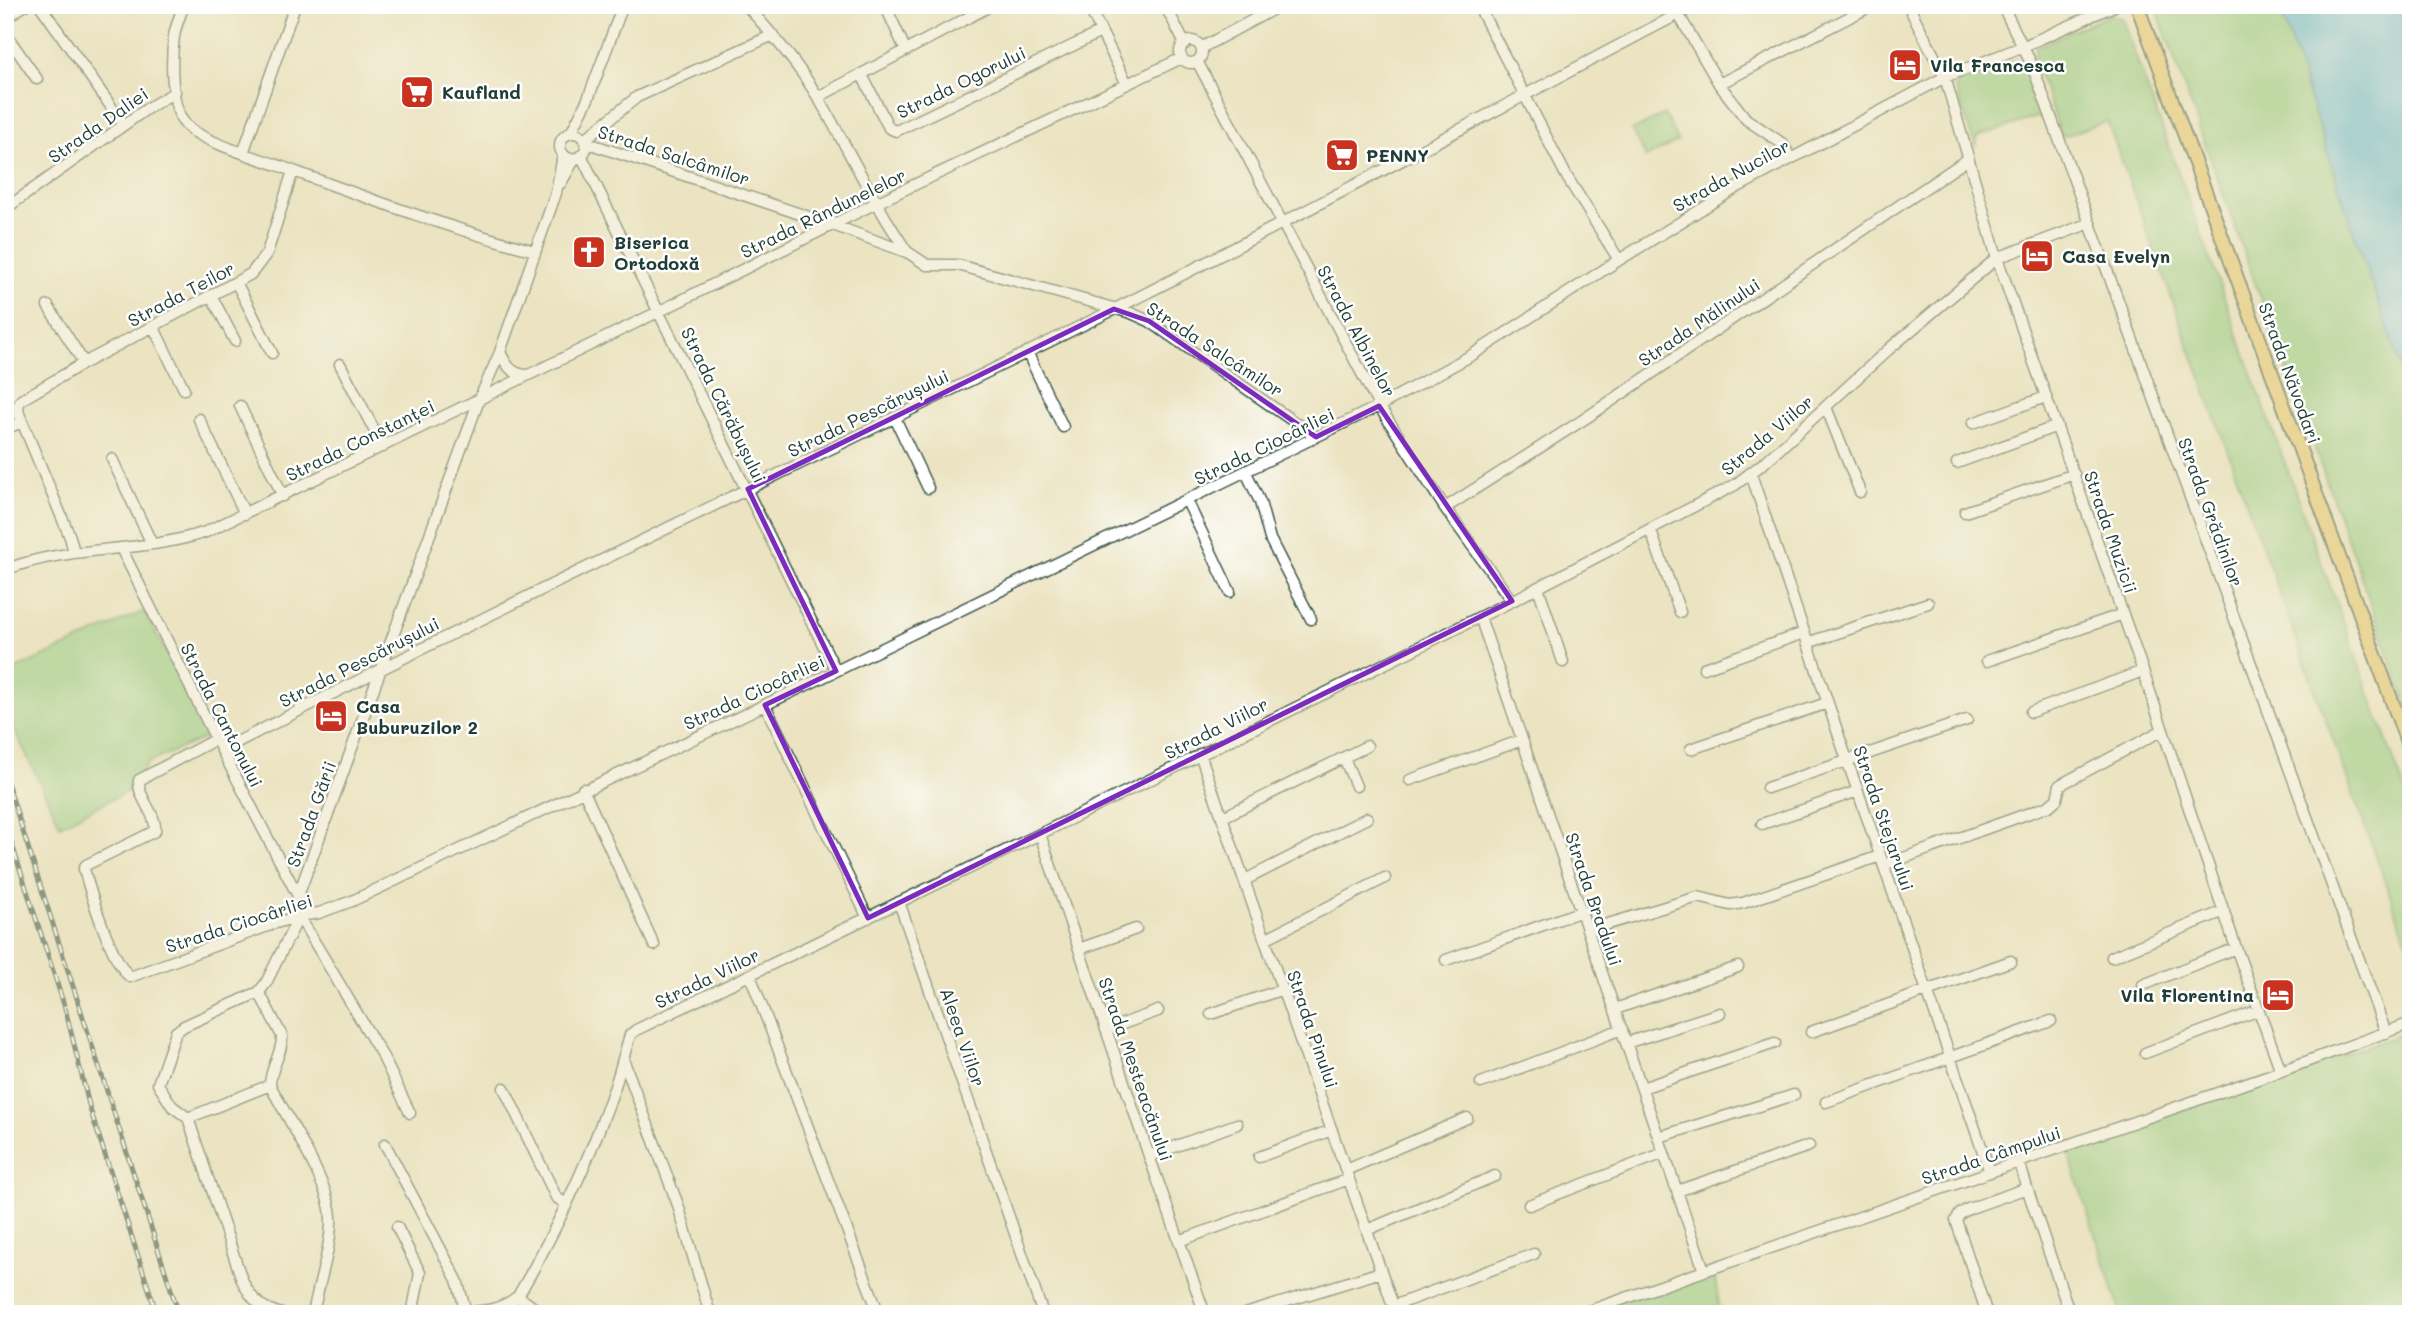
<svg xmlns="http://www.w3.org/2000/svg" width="2416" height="1319" font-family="Mali,sans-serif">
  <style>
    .green { fill: #8bca80; stroke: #55845a; stroke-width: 2 }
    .water { fill: #63bae0; stroke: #417c8a; stroke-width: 2 }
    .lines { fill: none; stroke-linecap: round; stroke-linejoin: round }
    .minor-casing { stroke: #3e5649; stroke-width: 13 }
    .major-casing { stroke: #3e5649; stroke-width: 16 }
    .minor { stroke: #fff; stroke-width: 10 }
    .major { stroke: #ecc669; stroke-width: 12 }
    .rail-casing { stroke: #1f3d34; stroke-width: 5 }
    .rail { stroke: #fff; stroke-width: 2.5; stroke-dasharray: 8; stroke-linecap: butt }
    .marked { fill: none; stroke: #7b2cbf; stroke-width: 5; stroke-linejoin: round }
    .labels { text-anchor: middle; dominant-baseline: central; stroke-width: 5; stroke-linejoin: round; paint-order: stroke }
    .poi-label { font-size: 18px; font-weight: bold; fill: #1f3d34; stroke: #fff; text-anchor: start }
    .street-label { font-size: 18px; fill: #1f3d34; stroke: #fff }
  </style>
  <rect width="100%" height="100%" fill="#fff"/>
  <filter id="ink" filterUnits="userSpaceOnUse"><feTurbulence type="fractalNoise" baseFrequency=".0143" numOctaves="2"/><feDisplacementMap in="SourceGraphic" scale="14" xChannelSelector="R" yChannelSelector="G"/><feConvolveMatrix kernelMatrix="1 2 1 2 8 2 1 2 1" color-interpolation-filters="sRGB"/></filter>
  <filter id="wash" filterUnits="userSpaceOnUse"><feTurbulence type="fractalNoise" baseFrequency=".00686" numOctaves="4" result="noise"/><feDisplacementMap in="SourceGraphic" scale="28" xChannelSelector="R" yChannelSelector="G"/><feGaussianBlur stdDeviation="1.57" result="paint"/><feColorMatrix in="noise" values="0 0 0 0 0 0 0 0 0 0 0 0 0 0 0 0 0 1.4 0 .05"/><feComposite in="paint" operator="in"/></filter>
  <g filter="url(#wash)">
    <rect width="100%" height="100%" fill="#ebe3c1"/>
    <path class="green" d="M 2155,5 L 2279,5 L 2359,248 L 2411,393 L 2411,716 Z
      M 2111,14 L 2122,19 L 2411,807 L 2411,953 L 2107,121 L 2062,137 L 2034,60 L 2036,47 Z
      M 2015,60 L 2023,63 L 2045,122 L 2040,116 L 1977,137 L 1976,145 L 1973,141 L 1955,87 L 1958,83 Z
      M 1664,114 L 1678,141 L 1646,158 L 1632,131 Z
      M 144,611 L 211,735 L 147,763 L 136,787 L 60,825 L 5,710 L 5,674 Z
      M 2411,1031 L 2411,1314 L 2121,1314 L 2067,1149 Z
      M 1713,1269 L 1721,1314 L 1581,1314 Z"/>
    <path class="water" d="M 2279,5 L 2411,5 L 2411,393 L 2359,248 Z"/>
  </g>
  <g filter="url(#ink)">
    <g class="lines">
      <g class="minor-casing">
        <path id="minor" d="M 40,5 L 124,125
          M 184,5 C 180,15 176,25 174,36 C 171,58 170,106 185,124 C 198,140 255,157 277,165 C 362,196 447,228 535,251
          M 746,5 C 773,35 798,64 819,99 C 849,150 874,204 908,253
          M 885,5 L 906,51
          M 1088,5 L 1127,84
          M 1165,5 L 1185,44
          M 1478,5 L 1567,177 L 1619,260
          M 1673,5 L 1719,84 L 1746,119 L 1783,144 L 1791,159
          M 1908,5 L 1945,77 L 1997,258 L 2143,671 L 2236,948 L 2281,1071
          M 2002,5 L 2032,65 L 2386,1033
          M 5,19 L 25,5
          M 5,33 L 37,79
          M1180 52a11 11 0 1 1 22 0a11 11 0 1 1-22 0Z
          M 1201,48 L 1281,5
          M 1197,61 L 1379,406 L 1445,508 L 1512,601
          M 862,75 L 889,128 L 896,131 L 1101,32
          M 1719,84 L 1873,5
          M 818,97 L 992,5
          M 571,133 L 588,99 L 623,5
          M560 146a13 13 0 1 1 26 0a13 13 0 1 1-26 0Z
          M 584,140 L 637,97 L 773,35
          M 585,142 L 833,225 L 909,253 L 927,265 L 958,265 L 1131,313 L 1149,321 L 1316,437
          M 243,153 L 295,5
          M 581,155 L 836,671
          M 561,183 L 575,158
          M 5,209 L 148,108 L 175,92
          M 237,284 L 272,353
          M 212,297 L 235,341
          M 48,306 L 84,363
          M 153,326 L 184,389
          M 500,352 C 506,365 512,375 528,375
          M 1027,352 L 1063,427
          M 340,364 L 383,447
          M 240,406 L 283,496
          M 1826,407 L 1860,492
          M 895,418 L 928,488
          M 199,419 L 245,514
          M 1973,423 L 2046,397
          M 5,429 L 22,422
          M 112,459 L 152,544
          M 1957,463 L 2057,426
          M 1246,472 L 1260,502 L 1270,539 L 1311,619
          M 1751,474 L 1847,760 L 1990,1172
          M 1187,501 L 1230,592
          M 1445,508 L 1586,418 L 1968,159
          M 1965,512 L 2074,474
          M 1650,529 L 1680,612
          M 121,548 L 216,739 L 298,896
          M 74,552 L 70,537 L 19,414 L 18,406 L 21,400 L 84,363 L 251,274 L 267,253 L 293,171
          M 5,570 C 70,544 141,554 206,532 L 660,311 L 876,203 L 1182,58
          M 1538,587 L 1563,662
          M 1480,617 L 1704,1270
          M 1807,643 L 1928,603
          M 1987,661 L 2123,614
          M 1704,668 L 1804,633
          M 765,705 L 868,918
          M 2031,712 L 2143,671
          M 216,739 L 139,780 C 137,798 157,813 155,831 L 86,865 L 84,869 C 91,895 111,960 130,977 L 276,923 L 299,916 L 319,913 L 352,901 L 836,671 L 1379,406 L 1472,355 L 1619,260 L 1736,188 L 1945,77 L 2024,46 L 2116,5
          M 1691,749 L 1827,703
          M 222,750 C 517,598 818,457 1115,309 C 1310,211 1502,106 1696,5
          M 1200,754 L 1396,1314
          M 1344,758 L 1356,786
          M 1410,780 L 1522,740
          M 1767,788 L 1967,720
          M 583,789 L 654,945
          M 1223,817 L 1367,746
          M 1762,824 L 1858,791
          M 1040,834 L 1149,1156 L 1205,1314
          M 1884,865 L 2049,806 L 2057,799 L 2060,785 L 2163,730
          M 1245,880 L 1367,818
          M 899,902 L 1043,1314
          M 299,916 L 383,1057 L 410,1113
          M 1588,930 L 1698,897 L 1730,905 L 1743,903 L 1880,856
          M 1265,939 L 1385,878
          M 1079,949 L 1136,929
          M 2112,957 L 2224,911
          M 1446,960 L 1582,911
          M 750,975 L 879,1314
          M 2143,985 L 2236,948
          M 259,992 L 282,1036 C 283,1053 270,1067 270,1085 C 286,1116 331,1186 331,1218 C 332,1245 318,1285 313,1314
          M 1615,1009 L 1738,967
          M 1211,1014 L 1283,989
          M 1106,1030 L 1158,1011
          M 1811,1032 L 2011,961
          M 1626,1043 L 1720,1013
          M 2145,1053 L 2259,1010
          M 623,1059 L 678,1205 L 710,1314
          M 1481,1083 L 1622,1029
          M 504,1088 L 556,1197 L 567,1205
          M 1642,1088 L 1775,1043
          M 1826,1102 L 2051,1021
          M 188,1118 L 270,1085
          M 1659,1137 L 1794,1095
          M 385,1144 L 457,1280 L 466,1312
          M 1149,1156 L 1237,1124
          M 1259,1157 L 1332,1130
          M 1346,1170 L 1467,1118
          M 2027,1188 L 2070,1314
          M 1677,1191 L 1809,1146
          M 1529,1205 L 1664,1153
          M 397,1227 L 420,1273 L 412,1314
          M 1367,1230 L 1495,1176
          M 1179,1241 L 1349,1179
          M 518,1296 L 542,1314
          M 1393,1306 L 1534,1254
          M 282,1314 C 261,1309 251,1299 242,1280 L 188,1118 L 172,1106 L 158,1084 L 176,1032 L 184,1026 L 259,992 L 266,983 L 299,916 L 298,896 L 479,400 L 500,352 L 539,241 L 556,193 L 563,155
          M 450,1314 C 474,1311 499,1313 518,1296 C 556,1231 588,1163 613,1092 C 620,1073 624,1054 630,1035 L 636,1030 L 1040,834 L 1512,601 L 1735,485 L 1765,462 L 1889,349 L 1997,258 L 2090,223
          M 1245,1314 L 1381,1272
          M 1580,1314 L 2281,1071 L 2411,1023
          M 1987,1314 L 1956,1220 L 1960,1214 L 1968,1209 L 2027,1188 L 2019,1162"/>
      </g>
      <g class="major-casing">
        <path id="major" d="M 2137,5 L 2411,753"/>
      </g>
      <use href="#minor" class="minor"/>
      <use href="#major" class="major"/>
      <g class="rail-casing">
        <path id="rail" d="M 5,776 L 179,1314
          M 5,823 L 65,1008 L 90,1109 L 157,1314"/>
      </g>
      <use href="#rail" class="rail"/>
    </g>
  </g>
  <path d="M0 0H2416V1319H0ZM 1114,309 L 1149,321 L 1316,437 L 1379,406 L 1512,601 L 868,918 L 765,705 L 836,671 L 748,489 Z" fill="#ebe3c1" fill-opacity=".55" fill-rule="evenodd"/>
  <path class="marked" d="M 1114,309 L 1149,321 L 1316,437 L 1379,406 L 1512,601 L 868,918 L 765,705 L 836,671 L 748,489 Z"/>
  <defs>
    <g id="hotel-square" transform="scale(1.75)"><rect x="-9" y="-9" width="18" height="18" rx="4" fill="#c8321e" stroke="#fff"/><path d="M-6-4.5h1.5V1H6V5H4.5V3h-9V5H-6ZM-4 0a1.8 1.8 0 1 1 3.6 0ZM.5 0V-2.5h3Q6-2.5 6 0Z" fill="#fff"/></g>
    <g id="supermarket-square" transform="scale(1.75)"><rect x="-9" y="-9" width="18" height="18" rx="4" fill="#c8321e" stroke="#fff"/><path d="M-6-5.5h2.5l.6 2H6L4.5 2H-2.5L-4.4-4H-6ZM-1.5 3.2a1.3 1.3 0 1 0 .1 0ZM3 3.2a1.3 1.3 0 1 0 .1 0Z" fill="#fff"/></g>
    <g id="church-square" transform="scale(1.75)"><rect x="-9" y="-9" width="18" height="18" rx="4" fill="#c8321e" stroke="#fff"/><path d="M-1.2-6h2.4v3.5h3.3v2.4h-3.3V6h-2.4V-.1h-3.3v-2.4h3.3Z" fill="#fff"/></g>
  </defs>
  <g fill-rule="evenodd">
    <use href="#hotel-square" x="1905" y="65"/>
    <use href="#supermarket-square" x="417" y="92"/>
    <use href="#supermarket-square" x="1342" y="155"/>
    <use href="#church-square" x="589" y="252"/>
    <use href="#hotel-square" x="2037" y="256"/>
    <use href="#hotel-square" x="331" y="716"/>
    <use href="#hotel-square" x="2278" y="995"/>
  </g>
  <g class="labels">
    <g class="poi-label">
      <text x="1930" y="65">Vila Francesca</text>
      <text x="442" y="92">Kaufland</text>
      <text x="1366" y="155">PENNY</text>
      <text x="614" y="242">Biserica<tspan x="614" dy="21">Ortodoxă</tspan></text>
      <text x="2062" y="256">Casa Evelyn</text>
      <text x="356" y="706">Casa<tspan x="356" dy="21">Buburuzilor 2</tspan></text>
      <text x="2254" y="995" text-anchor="end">Vila Florentina</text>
    </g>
    <g class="street-label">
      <text transform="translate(961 82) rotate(-26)">Strada Ogorului</text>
      <text transform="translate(98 125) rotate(-35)">Strada Daliei</text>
      <text transform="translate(674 155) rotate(18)">Strada Salcâmilor</text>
      <text transform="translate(1731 175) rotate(-29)">Strada Nucilor</text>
      <text transform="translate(823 213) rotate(-26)">Strada Rândunelelor</text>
      <text transform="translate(181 294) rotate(-28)">Strada Teilor</text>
      <text transform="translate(1699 322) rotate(-34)">Strada Mălinului</text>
      <text transform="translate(1357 331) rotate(62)">Strada Albinelor</text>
      <text transform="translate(1215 349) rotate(33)">Strada Salcâmilor</text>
      <text transform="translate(2290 373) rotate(70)">Strada Năvodari</text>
      <text transform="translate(724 405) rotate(64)">Strada Cărăbușului</text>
      <text transform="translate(868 413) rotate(-26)">Strada Pescărușului</text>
      <text transform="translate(1767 435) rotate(-40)">Strada Viilor</text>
      <text transform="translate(360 440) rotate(-26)">Strada Constanței</text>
      <text transform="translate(1264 446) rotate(-26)">Strada Ciocârliei</text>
      <text transform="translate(2211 512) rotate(70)">Strada Grădinilor</text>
      <text transform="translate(2111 532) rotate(71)">Strada Muzicii</text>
      <text transform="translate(359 662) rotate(-27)">Strada Pescărușului</text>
      <text transform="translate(754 692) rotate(-25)">Strada Ciocârliei</text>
      <text transform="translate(222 715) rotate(63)">Strada Cantonului</text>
      <text transform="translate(1216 728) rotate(-27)">Strada Viilor</text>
      <text transform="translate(311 814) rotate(-70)">Strada Gării</text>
      <text transform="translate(1884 818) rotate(71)">Strada Stejarului</text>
      <text transform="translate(1594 899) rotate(71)">Strada Bradului</text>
      <text transform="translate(239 923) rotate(-18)">Strada Ciocârliei</text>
      <text transform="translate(707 978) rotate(-26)">Strada Viilor</text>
      <text transform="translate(1313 1029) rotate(71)">Strada Pinului</text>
      <text transform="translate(963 1037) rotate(71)">Aleea Viilor</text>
      <text transform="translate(1136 1069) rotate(71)">Strada Mesteacănului</text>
      <text transform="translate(1991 1155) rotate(-19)">Strada Câmpului</text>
    </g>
  </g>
  <rect width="2416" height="1319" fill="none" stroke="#fff" stroke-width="28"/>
</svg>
